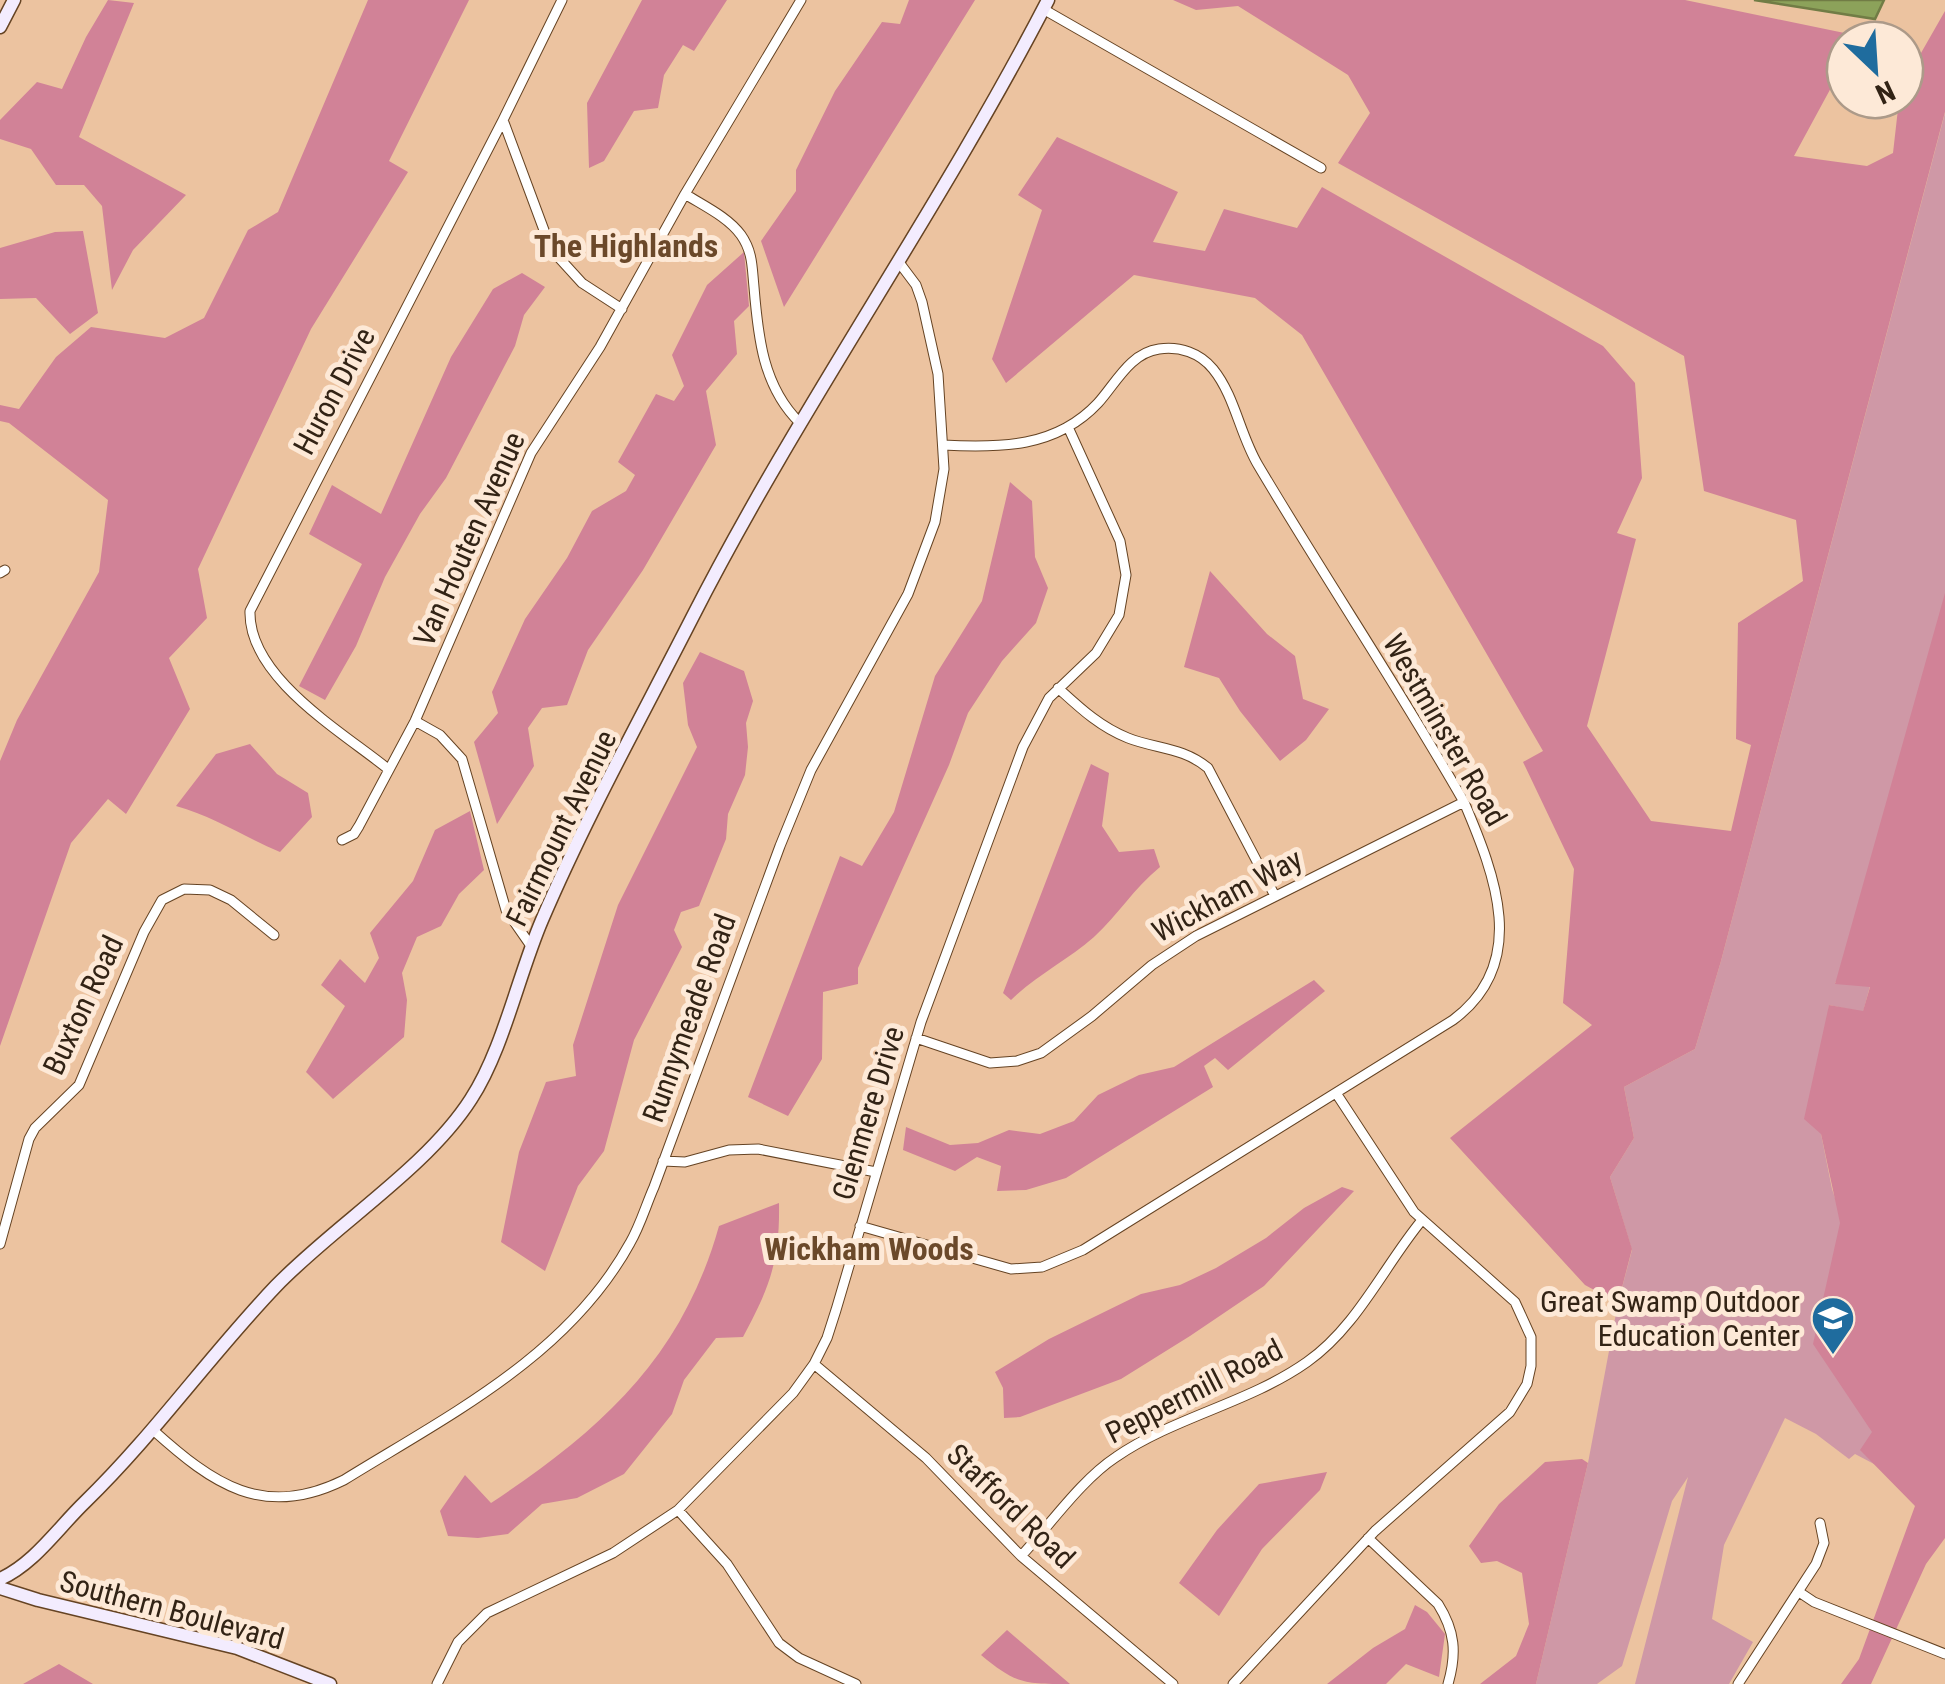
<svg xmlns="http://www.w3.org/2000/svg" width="1945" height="1684" font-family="'Roboto Condensed',sans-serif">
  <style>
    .green { fill: #cf98a6 }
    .forest { fill: #d18297 }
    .water { fill: #8ca25a; stroke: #717c45; stroke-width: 2.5 }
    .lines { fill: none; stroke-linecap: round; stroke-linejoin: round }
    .street-casing { stroke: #654323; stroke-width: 11 }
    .secondary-casing { stroke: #654323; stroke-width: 15 }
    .street { stroke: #fff; stroke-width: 9 }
    .secondary { stroke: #f3ecfe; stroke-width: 12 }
    .labels { text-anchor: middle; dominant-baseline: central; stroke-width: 10; stroke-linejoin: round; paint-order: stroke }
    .street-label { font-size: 30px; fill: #322315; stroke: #fde9d7 }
    .poi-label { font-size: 30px; fill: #322315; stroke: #fde9d7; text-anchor: end }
    .neighbourhood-label { font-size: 32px; font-weight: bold; fill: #6b492a; stroke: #fde9d7 }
  </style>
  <rect width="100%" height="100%" fill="#ecc3a0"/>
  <path class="green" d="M 1945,113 L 1945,845 L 1835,983 L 1870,986 L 1863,1012 L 1829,1005 L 1821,1134 L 1832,1189 L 1935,1496 L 1855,1454 L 1849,1459 L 1816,1434 L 1785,1418 L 1724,1545 L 1712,1619 L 1753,1642 L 1729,1684 L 1635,1684 L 1688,1477 L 1672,1501 L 1622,1666 L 1597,1684 L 1536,1684 L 1588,1463 L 1618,1303 L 1632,1250 L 1610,1177 L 1634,1138 L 1624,1087 L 1695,1049 L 1721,961 Z"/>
  <path class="forest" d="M 108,0 L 134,3 L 79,137 L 186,195 L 133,250 L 112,290 L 102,206 L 84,185 L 56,185 L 31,149 L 0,139 L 0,120 L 37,82 L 62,89 L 86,37 Z
    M 368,0 L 469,0 L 389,161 L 408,172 L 311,329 L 198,569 L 207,618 L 169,658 L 190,709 L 126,814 L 108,799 L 71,843 L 0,1046 L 0,761 L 17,720 L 99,572 L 108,500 L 9,423 L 0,421 L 0,405 L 19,409 L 56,357 L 91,327 L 165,338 L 204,318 L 248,230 L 278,212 Z
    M 642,0 L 727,0 L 694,51 L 683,45 L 664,75 L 658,108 L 634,111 L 604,161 L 589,168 L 587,103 Z
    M 909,0 L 975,0 L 784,307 L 761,241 L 796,191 L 796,170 L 835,91 L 882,22 L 900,24 Z
    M 1173,0 L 1685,0 L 1859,36 L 1857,40 L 1845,40 L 1845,62 L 1794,156 L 1867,166 L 1893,153 L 1899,100 L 1905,100 L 1905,81 L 1945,11 L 1945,112 L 1721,961 L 1695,1049 L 1624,1087 L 1634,1138 L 1610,1177 L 1632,1249 L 1618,1303 L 1585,1285 L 1450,1138 L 1592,1025 L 1563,1003 L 1574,869 L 1523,762 L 1543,751 L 1302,335 L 1255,298 L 1134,275 L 1006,383 L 992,359 L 1042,210 L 1018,195 L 1057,137 L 1178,192 L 1153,242 L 1205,251 L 1224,209 L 1297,228 L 1322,187 L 1603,346 L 1635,383 L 1642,478 L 1617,533 L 1636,539 L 1587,726 L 1651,821 L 1731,831 L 1751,745 L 1736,739 L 1738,623 L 1803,581 L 1796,520 L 1704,491 L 1684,356 L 1338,163 L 1370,113 L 1348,75 L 1238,6 L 1196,10 Z
    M 83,231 L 98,313 L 70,334 L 36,298 L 0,299 L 0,248 L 55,232 Z
    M 744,252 L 749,306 L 734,321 L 737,354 L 706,391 L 716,445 L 643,570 L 588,650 L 567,705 L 542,708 L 528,728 L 534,766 L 497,824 L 474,742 L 498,713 L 492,692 L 525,619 L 567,558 L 592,511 L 626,491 L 635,475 L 618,462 L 656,394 L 674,401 L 684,386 L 672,355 L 707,285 Z
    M 522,273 L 545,287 L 524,315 L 515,346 L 446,478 L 420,514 L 385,577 L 356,646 L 325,700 L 299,686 L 362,564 L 309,534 L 332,485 L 381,514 L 451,357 L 493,289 Z
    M 1010,482 L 1032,501 L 1035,557 L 1048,588 L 1036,623 L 1002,661 L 968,713 L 949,765 L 858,968 L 858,984 L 823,992 L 822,1059 L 788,1116 L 748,1097 L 840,856 L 862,866 L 894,812 L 935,676 L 982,601 Z
    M 1210,571 L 1267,634 L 1295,656 L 1303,699 L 1329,709 L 1306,740 L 1280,761 L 1240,711 L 1219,678 L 1184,667 Z
    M 1945,593 L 1945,1538 L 1926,1564 L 1871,1684 L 1841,1684 L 1859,1659 L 1915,1506 L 1860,1450 L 1872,1432 L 1813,1344 L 1840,1223 L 1821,1134 L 1804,1119 L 1829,1005 L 1863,1011 L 1870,987 L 1835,984 Z
    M 700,652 L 744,671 L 753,701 L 746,723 L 748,747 L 745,775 L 728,814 L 726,839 L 699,906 L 681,912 L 674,930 L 682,947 L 634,1040 L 604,1151 L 578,1186 L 545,1271 L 501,1242 L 519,1152 L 546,1082 L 576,1076 L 573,1045 L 618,905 L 697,747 L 688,725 L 683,683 Z
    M 250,744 L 277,774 L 308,793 L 312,817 L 280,852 C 244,837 213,816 176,806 L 216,754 Z
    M 1091,764 L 1109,773 L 1102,826 L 1119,852 L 1154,849 L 1160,867 C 1134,888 1118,915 1094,937 C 1068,960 1038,974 1011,1000 L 1003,993 Z
    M 470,811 L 484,870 L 459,894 L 441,926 L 417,937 L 402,973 L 407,1000 L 404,1037 L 333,1099 L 306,1072 L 345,1006 L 321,985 L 340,959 L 365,983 L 379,958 L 370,933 L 413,881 L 435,830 Z
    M 1314,980 L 1325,991 L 1228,1070 L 1215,1058 L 1204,1066 L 1213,1087 L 1066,1178 L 1026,1190 L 997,1191 L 1001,1166 L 977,1157 L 955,1171 L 903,1150 L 906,1127 L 950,1145 L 978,1143 L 1009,1130 L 1040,1134 L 1074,1121 L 1098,1095 L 1139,1075 L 1174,1067 Z
    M 1342,1187 L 1354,1191 L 1264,1286 L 1190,1336 L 1121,1379 L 1020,1417 L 1004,1418 L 1003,1388 L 995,1372 L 1049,1339 L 1141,1294 L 1180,1285 L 1216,1268 L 1266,1238 L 1304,1208 Z
    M 779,1203 C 780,1260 770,1287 743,1337 L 716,1338 L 684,1380 L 672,1414 L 624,1474 L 577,1498 L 542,1504 L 508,1534 L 478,1538 L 448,1536 L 440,1511 L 465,1475 L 491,1503 C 601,1430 682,1358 719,1226 Z
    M 1582,1459 L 1588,1463 L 1536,1684 L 1480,1684 L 1516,1656 L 1529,1624 L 1522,1573 L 1497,1561 L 1481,1563 L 1469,1546 L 1499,1504 L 1545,1462 Z
    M 1327,1472 L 1320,1490 L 1262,1549 L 1219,1616 L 1179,1583 L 1217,1530 L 1259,1484 Z
    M 1415,1605 L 1427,1612 L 1445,1634 L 1439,1677 L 1406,1664 L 1386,1684 L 1327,1684 L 1373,1648 L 1405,1629 Z
    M 1007,1630 L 1070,1684 C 1024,1684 1016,1684 981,1655 Z
    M 59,1664 L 93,1684 L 23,1684 Z"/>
  <path class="water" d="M 1754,0 L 1884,0 L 1875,19 Z"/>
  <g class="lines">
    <g class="street-casing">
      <path id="street" d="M 1043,9 L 1321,168
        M 503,120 L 551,249 L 582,283 L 622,309
        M 685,194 C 704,206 728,217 741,235 C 753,252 752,268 754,287 C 758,337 763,387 800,423
        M 0,573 L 5,570
        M 1058,688 C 1080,708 1100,727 1128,738 C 1156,749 1183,747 1208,768 L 1275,896
        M 415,721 L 440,735 L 462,759 L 506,910 L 531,946
        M 388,769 C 341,731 248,677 250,611 L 503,120 L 562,0
        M 342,840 L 354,834 L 359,826 L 415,721 L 531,453 L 600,347 L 685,194 L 801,0
        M 916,1038 L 990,1063 L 1017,1061 L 1041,1053 L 1092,1016 L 1152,965 L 1196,936 L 1464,802
        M 663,1161 L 685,1162 L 729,1150 L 758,1149 L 876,1172
        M 860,1226 L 1011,1269 L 1042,1267 L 1083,1250 L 1453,1020 C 1530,963 1495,875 1464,802 C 1399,688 1325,578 1258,465 C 1240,435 1235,396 1213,369 C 1200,353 1180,346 1159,349 C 1130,353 1116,383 1098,403 C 1056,448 1000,448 943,445
        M 0,1244 L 29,1139 L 35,1128 L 79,1085 L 144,932 L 162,900 L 184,889 L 210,890 L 231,900 L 274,935
        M 814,1364 L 926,1458 L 1021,1556 L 1173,1684
        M 153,1430 C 213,1484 263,1520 344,1480 C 449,1415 568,1356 630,1243 C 640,1226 646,1205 654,1187 L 780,846 L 811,770 L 908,594 L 935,522 L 944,469 L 938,374 L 922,302 L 916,285 L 898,261
        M 678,1510 L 727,1564 L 779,1643 L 799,1658 L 856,1684
        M 1368,1538 L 1438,1604 C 1455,1631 1457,1653 1448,1684
        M 1021,1556 C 1050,1525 1081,1480 1116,1457 C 1174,1417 1249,1403 1307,1362 C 1357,1327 1384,1266 1422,1220
        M 1799,1592 L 1814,1602 L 1945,1654
        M 437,1684 L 458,1642 L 487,1613 L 613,1553 L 678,1510 L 793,1393 L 814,1364 L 827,1338 L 836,1310 L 921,1022 L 1023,747 L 1049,698 L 1096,653 L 1119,615 L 1126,575 L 1120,541 L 1068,427
        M 1233,1684 L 1375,1531 L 1510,1412 L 1527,1384 L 1531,1366 L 1531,1337 L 1515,1302 L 1414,1212 L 1336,1093
        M 1738,1684 L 1816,1564 L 1824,1543 L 1820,1523"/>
    </g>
    <g class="secondary-casing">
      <path id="secondary" d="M 0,27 L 14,0
        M 0,1579 C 34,1564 58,1528 85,1502 C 154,1435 210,1355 276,1286 C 335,1225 427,1168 471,1099 C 503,1050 518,976 542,920 C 586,817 641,718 692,618 C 800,406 939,211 1048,0
        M 0,1588 L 38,1600 L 237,1648 L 330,1684"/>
    </g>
    <use href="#street" class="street"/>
    <use href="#secondary" class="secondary"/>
  </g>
  <defs>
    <g id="school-pin" transform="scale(2.25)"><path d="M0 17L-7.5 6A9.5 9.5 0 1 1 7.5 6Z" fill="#1f6c9e" stroke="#fde9d7"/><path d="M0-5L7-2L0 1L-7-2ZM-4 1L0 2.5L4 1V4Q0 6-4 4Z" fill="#fff"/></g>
  </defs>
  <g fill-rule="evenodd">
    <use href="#school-pin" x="1833" y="1318"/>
  </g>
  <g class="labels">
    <g class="street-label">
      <text transform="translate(334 391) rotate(-62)">Huron Drive</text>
      <text transform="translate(469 539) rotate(-66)">Van Houten Avenue</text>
      <text transform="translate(1445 730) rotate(60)">Westminster Road</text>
      <text transform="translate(561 828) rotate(-64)">Fairmount Avenue</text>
      <text transform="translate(1227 895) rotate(-28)">Wickham Way</text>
      <text transform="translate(83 1005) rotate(-65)">Buxton Road</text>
      <text transform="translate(689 1018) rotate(-70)">Runnymeade Road</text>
      <text transform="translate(868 1113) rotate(-73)">Glenmere Drive</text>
      <text transform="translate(1194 1391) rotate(-27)">Peppermill Road</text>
      <text transform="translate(1011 1506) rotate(44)">Stafford Road</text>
      <text transform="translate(172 1610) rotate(15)">Southern Boulevard</text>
    </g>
    <g class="poi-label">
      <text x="1800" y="1301">Great Swamp Outdoor<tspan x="1800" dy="34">Education Center</tspan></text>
    </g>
    <g class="neighbourhood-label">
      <text x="626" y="246">The Highlands</text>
      <text x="869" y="1249">Wickham Woods</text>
    </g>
  </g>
  <g transform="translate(1875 70) rotate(155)"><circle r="48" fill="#fde9d7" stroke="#ac9a89" stroke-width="2.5"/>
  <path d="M0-8L18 38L0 25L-18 38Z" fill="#1f6c9e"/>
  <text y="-15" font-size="28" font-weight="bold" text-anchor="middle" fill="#322315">N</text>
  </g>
</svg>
